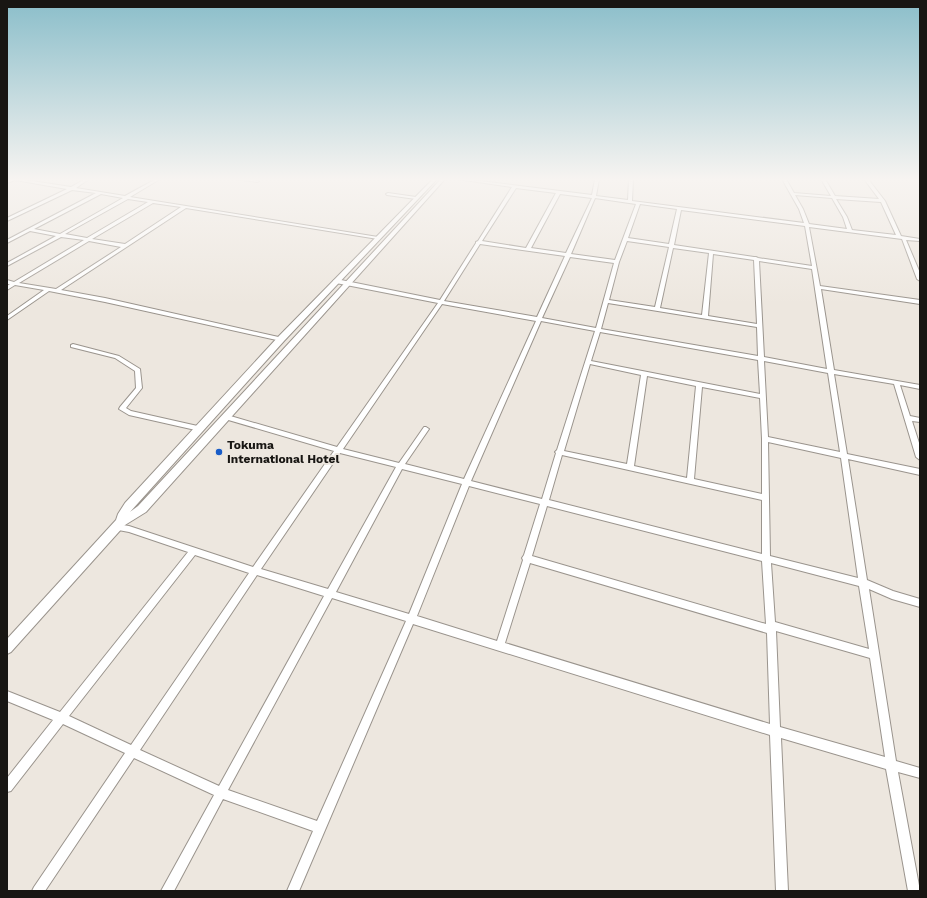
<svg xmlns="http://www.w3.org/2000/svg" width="927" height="898" font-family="'Work Sans',sans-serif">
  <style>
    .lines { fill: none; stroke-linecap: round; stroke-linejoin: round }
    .minor-casing { stroke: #9a948d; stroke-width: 2 }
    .major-casing { stroke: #9a948d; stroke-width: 2 }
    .minor { fill: #fff; fill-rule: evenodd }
    .major { fill: #fff; fill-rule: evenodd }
    .poi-dot { fill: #185cc8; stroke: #ede7df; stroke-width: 1.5 }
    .labels { text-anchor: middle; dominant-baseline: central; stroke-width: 4; stroke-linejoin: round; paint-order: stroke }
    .poi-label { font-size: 12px; font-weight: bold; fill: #181613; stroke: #ede7df; text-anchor: start }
  </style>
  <rect width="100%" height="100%" fill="#ede7df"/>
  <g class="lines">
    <g class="minor-casing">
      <path id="minor" d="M 12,179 L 19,179 L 71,187 L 85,179 L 89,179 L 76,188 L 125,196 L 156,179 L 160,179 L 130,197 L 378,237 L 380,238 L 378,239 L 186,208 L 61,290 L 105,298 L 283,338 L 283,340 L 281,341 L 105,302 L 49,291 L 7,320 L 7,316 L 44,290 L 15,285 L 7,290 L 7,286 L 10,284 L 7,284 L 7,280 L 14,282 L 84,240 L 61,237 L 7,266 L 7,263 L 56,236 L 30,231 L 7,243 L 7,240 L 96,193 L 72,190 L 7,221 L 7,218 L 67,189 L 15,180 L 7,183 L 7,181 ZM 101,194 L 123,198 L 60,234 L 34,229 ZM 128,199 L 148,202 L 87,238 L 65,234 ZM 153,203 L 181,207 L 125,244 L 92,239 ZM 89,241 L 121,247 L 56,289 L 19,283 Z
        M 235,179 L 246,179 L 259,181 L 257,182 Z
        M 457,179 L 465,179 L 592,195 L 595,179 L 599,179 L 596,196 L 628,200 L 629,179 L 633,179 L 632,201 L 804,223 L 799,209 L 782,179 L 786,179 L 794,193 L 831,196 L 821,179 L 825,179 L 835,196 L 879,199 L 864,179 L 868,179 L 885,201 L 901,236 L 920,239 L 920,241 L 906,240 L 920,273 L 920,281 L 917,279 L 902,239 L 809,227 L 820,286 L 920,300 L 920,304 L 821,289 L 834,370 L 920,385 L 920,389 L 900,385 L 910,416 L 920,418 L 920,422 L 912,421 L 920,446 L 920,460 L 916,457 L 894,384 L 834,374 L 847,454 L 920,469 L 920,475 L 848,459 L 867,580 L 893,591 L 920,599 L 920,607 L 892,599 L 869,589 L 896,761 L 920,768 L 920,778 L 898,772 L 920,891 L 908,891 L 886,769 L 781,738 L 788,891 L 776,891 L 770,735 L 413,624 L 299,891 L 287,891 L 313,831 L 223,799 L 174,891 L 161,891 L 214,795 L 134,758 L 45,891 L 32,891 L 34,887 L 125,753 L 63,724 L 11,791 L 7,792 L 7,778 L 53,720 L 7,701 L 7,691 L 60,712 L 188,552 L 129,532 L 113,529 L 112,527 L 113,525 L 116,524 L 129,526 L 253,567 L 334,451 L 225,419 L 224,417 L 227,415 L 337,447 L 438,303 L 336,283 L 333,281 L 336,279 L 440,300 L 476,243 L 476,242 L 478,241 L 512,187 ZM 516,188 L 556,193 L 526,248 L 482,241 ZM 560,194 L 592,198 L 566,253 L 531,248 ZM 795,195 L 832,198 L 843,217 L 847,229 L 809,224 L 803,209 ZM 595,198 L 636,204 L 615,260 L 571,254 ZM 836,199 L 881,202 L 896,235 L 852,230 L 847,217 ZM 640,204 L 677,209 L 669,244 L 628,238 ZM 681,210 L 805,226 L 812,266 L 758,258 L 756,257 L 754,257 L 674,245 ZM 627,241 L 669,247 L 655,307 L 609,300 L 619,262 ZM 480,244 L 565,256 L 537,317 L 444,301 ZM 673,248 L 709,253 L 702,315 L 660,308 ZM 713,254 L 754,260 L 757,324 L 708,316 ZM 570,257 L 614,263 L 596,328 L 542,318 ZM 759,261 L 812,269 L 827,369 L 764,357 ZM 608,303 L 757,327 L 758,356 L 601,329 ZM 442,304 L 536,321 L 464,479 L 405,464 L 429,429 L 426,427 L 424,427 L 399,463 L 343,449 ZM 541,321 L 595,331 L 557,450 L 555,452 L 556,453 L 542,499 L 471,481 ZM 600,332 L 758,360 L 760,394 L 591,361 ZM 764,361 L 828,373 L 840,452 L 768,437 ZM 590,364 L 641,375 L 627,464 L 564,451 ZM 647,376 L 696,386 L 687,478 L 634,466 ZM 702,387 L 760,398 L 762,439 L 762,494 L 694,479 ZM 768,442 L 841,458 L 858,578 L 770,556 ZM 340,453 L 396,467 L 328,589 L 261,569 ZM 562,455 L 762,500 L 762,554 L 549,500 ZM 402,469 L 462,484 L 409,614 L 336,592 ZM 469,486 L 540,504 L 524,555 L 522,558 L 523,560 L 497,641 L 417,616 ZM 547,506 L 762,561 L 766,624 L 532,556 ZM 195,555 L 249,573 L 131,745 L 69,716 ZM 530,563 L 767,633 L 770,724 L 505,643 ZM 771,563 L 859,586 L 869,649 L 775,622 ZM 257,575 L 324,596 L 219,786 L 140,750 ZM 332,598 L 406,621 L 317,821 L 228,790 ZM 776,631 L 870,658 L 885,757 L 780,727 Z
        M 388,193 L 416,197 L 418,198 L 416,199 L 387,195 L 386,194 Z
        M 73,344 L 119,356 L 140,369 L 142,388 L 126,408 L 131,411 L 202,427 L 203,429 L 202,431 L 200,431 L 129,415 L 119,409 L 120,407 L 136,388 L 135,371 L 115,358 L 71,347 L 71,345 Z"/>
    </g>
    <g class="major-casing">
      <path id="major" d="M 433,179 L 437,179 L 284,341 L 130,512 L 138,506 L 441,179 L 445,179 L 146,512 L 125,525 L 11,652 L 7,654 L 7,639 L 116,520 L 118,514 L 125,503 L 278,337 Z"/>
    </g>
    <use href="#minor" class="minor"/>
    <use href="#major" class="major"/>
  </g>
  <linearGradient id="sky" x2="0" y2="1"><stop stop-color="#8bbeca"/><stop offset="0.59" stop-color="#f7f4f1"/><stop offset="1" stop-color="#f7f4f1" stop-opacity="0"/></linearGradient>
  <rect width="927" height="304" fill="url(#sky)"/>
  <circle class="poi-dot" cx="219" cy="452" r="4"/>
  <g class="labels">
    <g class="poi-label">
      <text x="227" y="445">Tokuma<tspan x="227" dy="14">International Hotel</tspan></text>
    </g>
  </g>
  <rect width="927" height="898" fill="none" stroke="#181613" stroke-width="16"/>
</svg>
